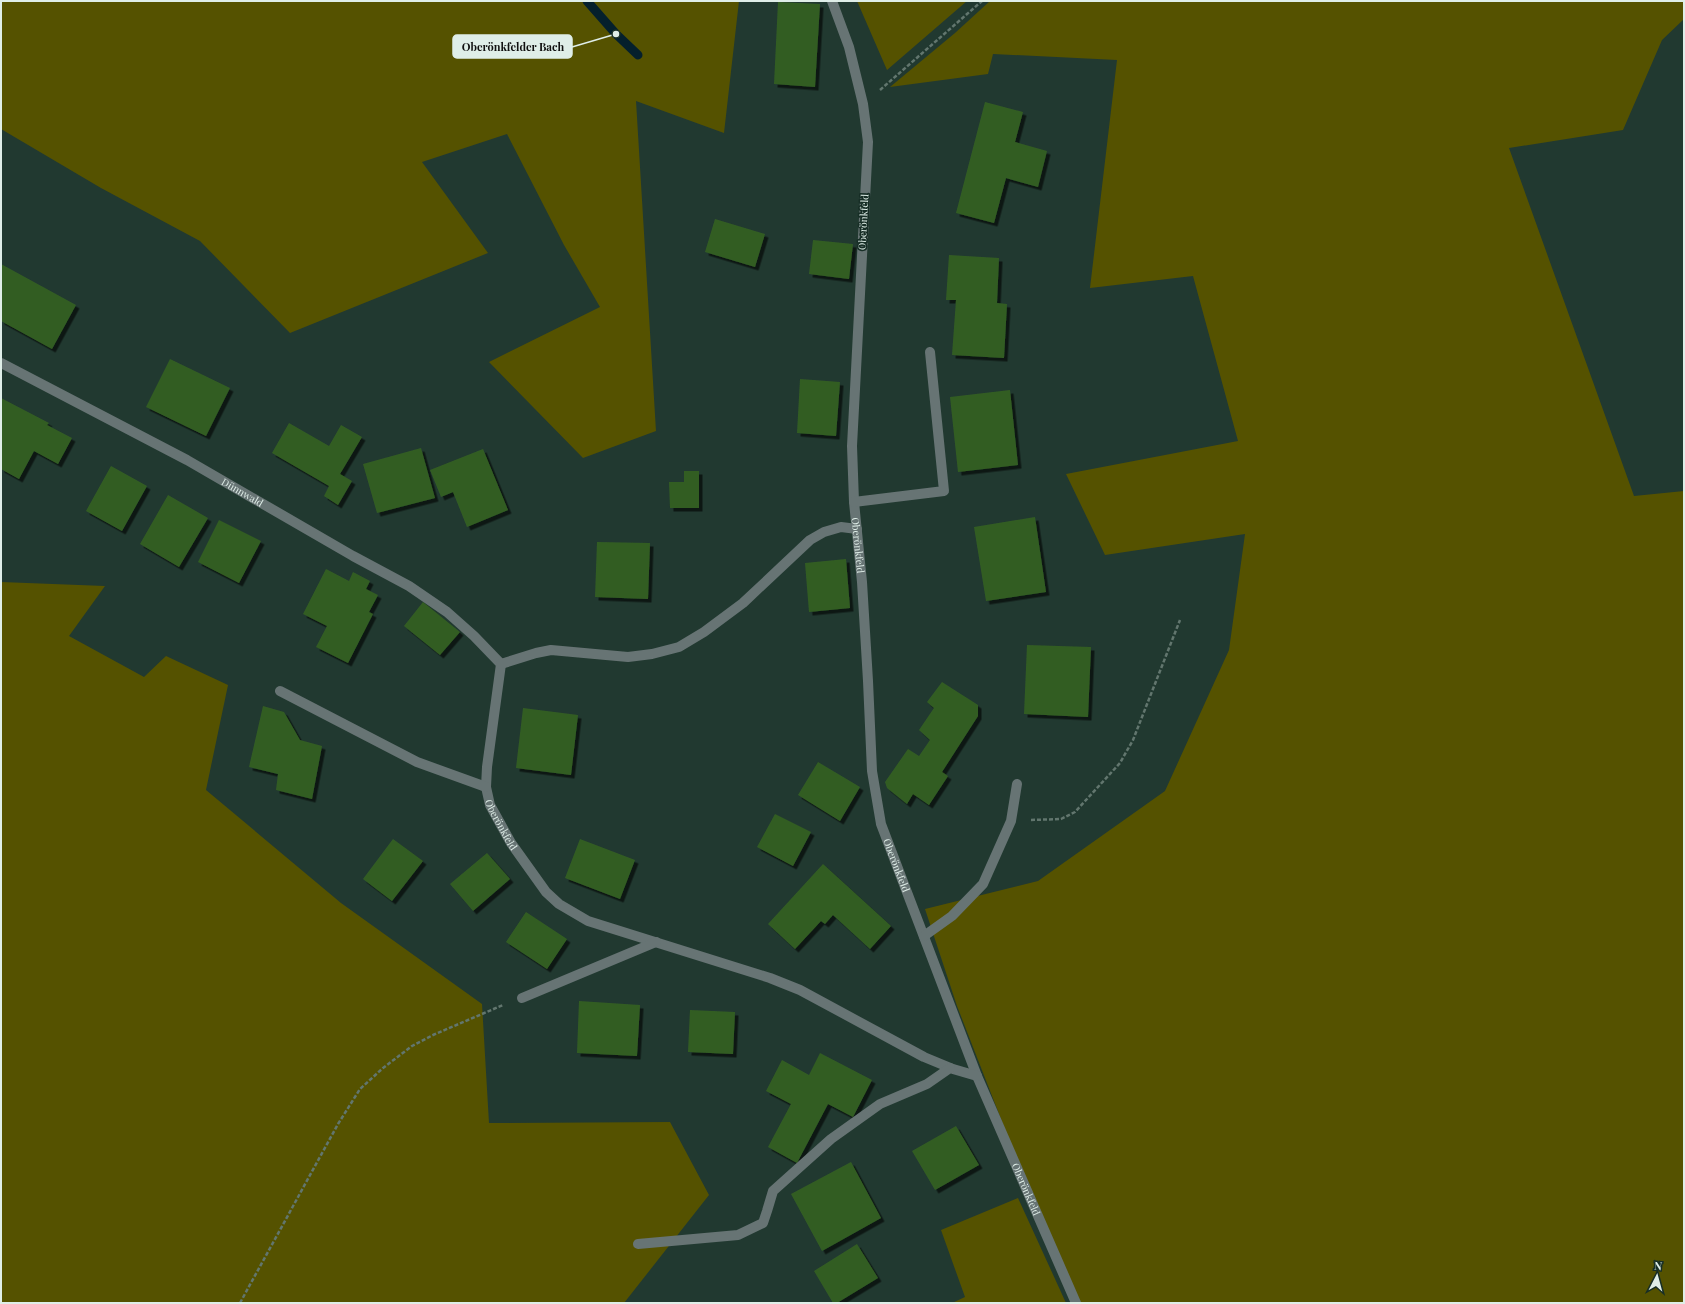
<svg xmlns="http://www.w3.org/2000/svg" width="1685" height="1304" font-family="'Playfair Display',serif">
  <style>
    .green { fill: #555200 }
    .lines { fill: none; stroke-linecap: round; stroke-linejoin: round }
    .stream { stroke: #05202c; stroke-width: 9 }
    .building { fill: #335d24; filter: url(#shadow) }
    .path { stroke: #62766e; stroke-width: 2.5; stroke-dasharray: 4 2; stroke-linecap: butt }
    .minor { stroke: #677474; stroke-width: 10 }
    .labels { text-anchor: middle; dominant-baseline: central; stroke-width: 3.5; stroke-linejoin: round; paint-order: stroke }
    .street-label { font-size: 10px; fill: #dfeee8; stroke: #172e26 }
    .leader { fill: none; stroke: #dfeee8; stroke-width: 1.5 }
    .callout-dot { fill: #dfeee8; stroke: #172e26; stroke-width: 1.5 }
    .callout { fill: #dfeee8; stroke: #dfeee8; stroke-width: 1.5 }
    .callout-label { font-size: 11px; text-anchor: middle; font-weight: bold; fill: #111 }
  </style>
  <defs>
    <filter id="shadow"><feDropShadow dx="3.5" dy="3.5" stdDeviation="0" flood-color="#0009"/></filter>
  </defs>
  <rect width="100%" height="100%" fill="#213930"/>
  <path class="green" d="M 1,1 L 739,1 L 724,133 L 636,101 L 656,431 L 583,458 L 489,362 L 600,307 L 564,245 L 507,134 L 422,162 L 488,253 L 290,333 L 200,241 L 101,188 L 1,129 Z
    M 857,1 L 967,1 L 887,70 Z
    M 990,1 L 1684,1 L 1684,19 L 1662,40 L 1623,130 L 1509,148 L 1634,496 L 1684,491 L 1684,1303 L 1080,1303 L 1027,1186 L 957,1006 L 925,909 L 1038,881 L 1165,791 L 1229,650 L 1245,534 L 1105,555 L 1066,474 L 1238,441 L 1193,276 L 1090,288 L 1117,60 L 993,54 L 988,74 L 890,87 L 955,33 Z
    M 1,582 L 105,586 L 69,636 L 144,677 L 166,656 L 228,685 L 206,790 L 341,903 L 482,1004 L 489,1123 L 670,1122 L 709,1195 L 624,1303 L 1,1303 Z
    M 1018,1198 L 1066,1303 L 952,1303 L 965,1297 L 941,1230 Z"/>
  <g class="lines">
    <path class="stream" d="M 587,1 L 616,34 L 638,55"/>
  </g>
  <path class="building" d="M 778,2 L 820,4 L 815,87 L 774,84 Z
    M 985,102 L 1023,112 L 1015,142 L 1047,151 L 1038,187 L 1006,178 L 994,223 L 956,213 Z
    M 715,219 L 765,234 L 755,267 L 705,252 Z
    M 813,240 L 853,244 L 849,279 L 809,274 Z
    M 949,255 L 999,258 L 997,303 L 1007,304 L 1004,358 L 952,355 L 956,300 L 946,300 Z
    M 1,264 L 76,305 L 52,349 L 1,321 Z
    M 170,359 L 230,388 L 206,436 L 146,407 Z
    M 800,379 L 840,382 L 836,436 L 797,433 Z
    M 1010,390 L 1018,465 L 958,472 L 950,397 Z
    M 1,398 L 49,423 L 47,425 L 72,438 L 58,464 L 34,451 L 19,479 L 1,469 Z
    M 289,423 L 329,446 L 341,425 L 362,437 L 340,474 L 352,481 L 338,505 L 324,496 L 329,486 L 272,453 Z
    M 421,448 L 435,498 L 377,513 L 363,464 Z
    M 483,449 L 508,510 L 467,527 L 453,492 L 441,497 L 430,470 Z
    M 111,466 L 147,486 L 122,531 L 86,511 Z
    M 684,471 L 699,471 L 699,508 L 670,508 L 669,482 L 684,482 Z
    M 168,495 L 208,518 L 179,567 L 140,544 Z
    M 1035,517 L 1046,592 L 986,601 L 974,527 Z
    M 219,520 L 261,541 L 239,583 L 198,562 Z
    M 597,542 L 650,543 L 648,599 L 595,597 Z
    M 846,559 L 850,608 L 809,612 L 805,563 Z
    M 326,569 L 349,581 L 353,572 L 370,581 L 366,589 L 378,595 L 369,612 L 373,614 L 348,663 L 316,647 L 327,626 L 303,614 Z
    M 423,602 L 460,632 L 440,655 L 404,626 Z
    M 1027,645 L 1091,647 L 1088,717 L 1024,714 Z
    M 942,682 L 978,705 L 978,716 L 942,772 L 948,776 L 929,805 L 913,794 L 907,804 L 887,788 L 885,782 L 908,749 L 919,756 L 930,740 L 919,730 L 934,708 L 927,702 Z
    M 263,706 L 284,712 L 300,740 L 322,746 L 312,799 L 276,790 L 278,774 L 249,767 Z
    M 523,708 L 578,715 L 571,775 L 516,768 Z
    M 818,762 L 860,787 L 840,821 L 798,795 Z
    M 775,814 L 811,832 L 793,866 L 757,847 Z
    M 393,839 L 423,861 L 392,901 L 363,879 Z
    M 580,839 L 635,860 L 620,899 L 565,878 Z
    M 487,853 L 510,879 L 473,911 L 450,884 Z
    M 823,864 L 891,926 L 870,949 L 833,915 L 825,924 L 821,921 L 795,949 L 768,924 Z
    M 526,912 L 567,939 L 547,969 L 506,942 Z
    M 579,1001 L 640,1005 L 637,1056 L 577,1053 Z
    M 690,1010 L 735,1012 L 733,1054 L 688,1052 Z
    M 820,1053 L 872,1080 L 853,1117 L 828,1104 L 797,1163 L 768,1147 L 791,1104 L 766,1091 L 782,1060 L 809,1075 Z
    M 956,1126 L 979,1165 L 935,1190 L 912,1151 Z
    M 851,1162 L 881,1218 L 822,1251 L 791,1194 Z
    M 857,1244 L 878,1278 L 837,1303 L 833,1303 L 814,1271 Z"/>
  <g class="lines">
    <path class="path" d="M 880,90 L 982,1
      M 1031,820 L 1061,819 L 1075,812 L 1120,763 L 1133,740 L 1180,620
      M 240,1303 L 338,1124 L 360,1089 L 383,1068 L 412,1046 L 433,1035 L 503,1005"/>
    <g class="minor">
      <path id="s1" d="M 832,1 L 849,47 L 863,104 L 868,142 L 852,446 L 854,502 L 862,582 L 868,681 L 872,771 L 881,824 L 977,1076 L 1076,1303"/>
      <path id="s2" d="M 1,363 L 187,460 L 353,556 L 409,586 L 447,612 L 474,636 L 501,664 L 487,767 L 486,787 L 490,805 L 511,843 L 546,892 L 559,904 L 588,921 L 770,978 L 800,990 L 924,1057 L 953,1069 L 977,1076"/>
      <path d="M 854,502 L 944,491 L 930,352"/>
      <path d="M 501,664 L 536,653 L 551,650 L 628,657 L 652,654 L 679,647 L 704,632 L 743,603 L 810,540 L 824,532 L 841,527 L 857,529"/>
      <path d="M 280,691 L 417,762 L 486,787"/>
      <path d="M 924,936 L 952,916 L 983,884 L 1011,821 L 1017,784"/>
      <path d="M 522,998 L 656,942"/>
      <path d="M 638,1244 L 738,1235 L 763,1223 L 767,1211 L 773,1191 L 831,1139 L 880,1104 L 927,1084 L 950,1068"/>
    </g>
  </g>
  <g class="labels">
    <g class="street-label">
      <text transform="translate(863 222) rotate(-87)">Oberönkfeld</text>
      <text stroke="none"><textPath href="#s2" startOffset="274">Dünnwald</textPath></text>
      <text stroke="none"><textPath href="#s1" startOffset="550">Oberönkfeld</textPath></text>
      <text stroke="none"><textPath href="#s2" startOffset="751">Oberönkfeld</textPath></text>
      <text stroke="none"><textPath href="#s1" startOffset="874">Oberönkfeld</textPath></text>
      <text stroke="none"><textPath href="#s1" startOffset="1223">Oberönkfeld</textPath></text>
    </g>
  </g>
  <path class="leader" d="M616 34L572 47"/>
  <circle class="callout-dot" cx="616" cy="34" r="4"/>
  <rect class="callout" x="453" y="35" width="119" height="23" rx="4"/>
  <g class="callout-label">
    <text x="513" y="51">Oberönkfelder Bach</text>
  </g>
  <rect width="1685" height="1304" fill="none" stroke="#dfeee8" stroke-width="4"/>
  <g transform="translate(1657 1276) rotate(6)" stroke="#172e26" stroke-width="3" paint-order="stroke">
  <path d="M0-3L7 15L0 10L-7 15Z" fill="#dfeee8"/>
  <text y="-6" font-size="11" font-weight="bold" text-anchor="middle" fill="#dfeee8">N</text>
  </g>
</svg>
